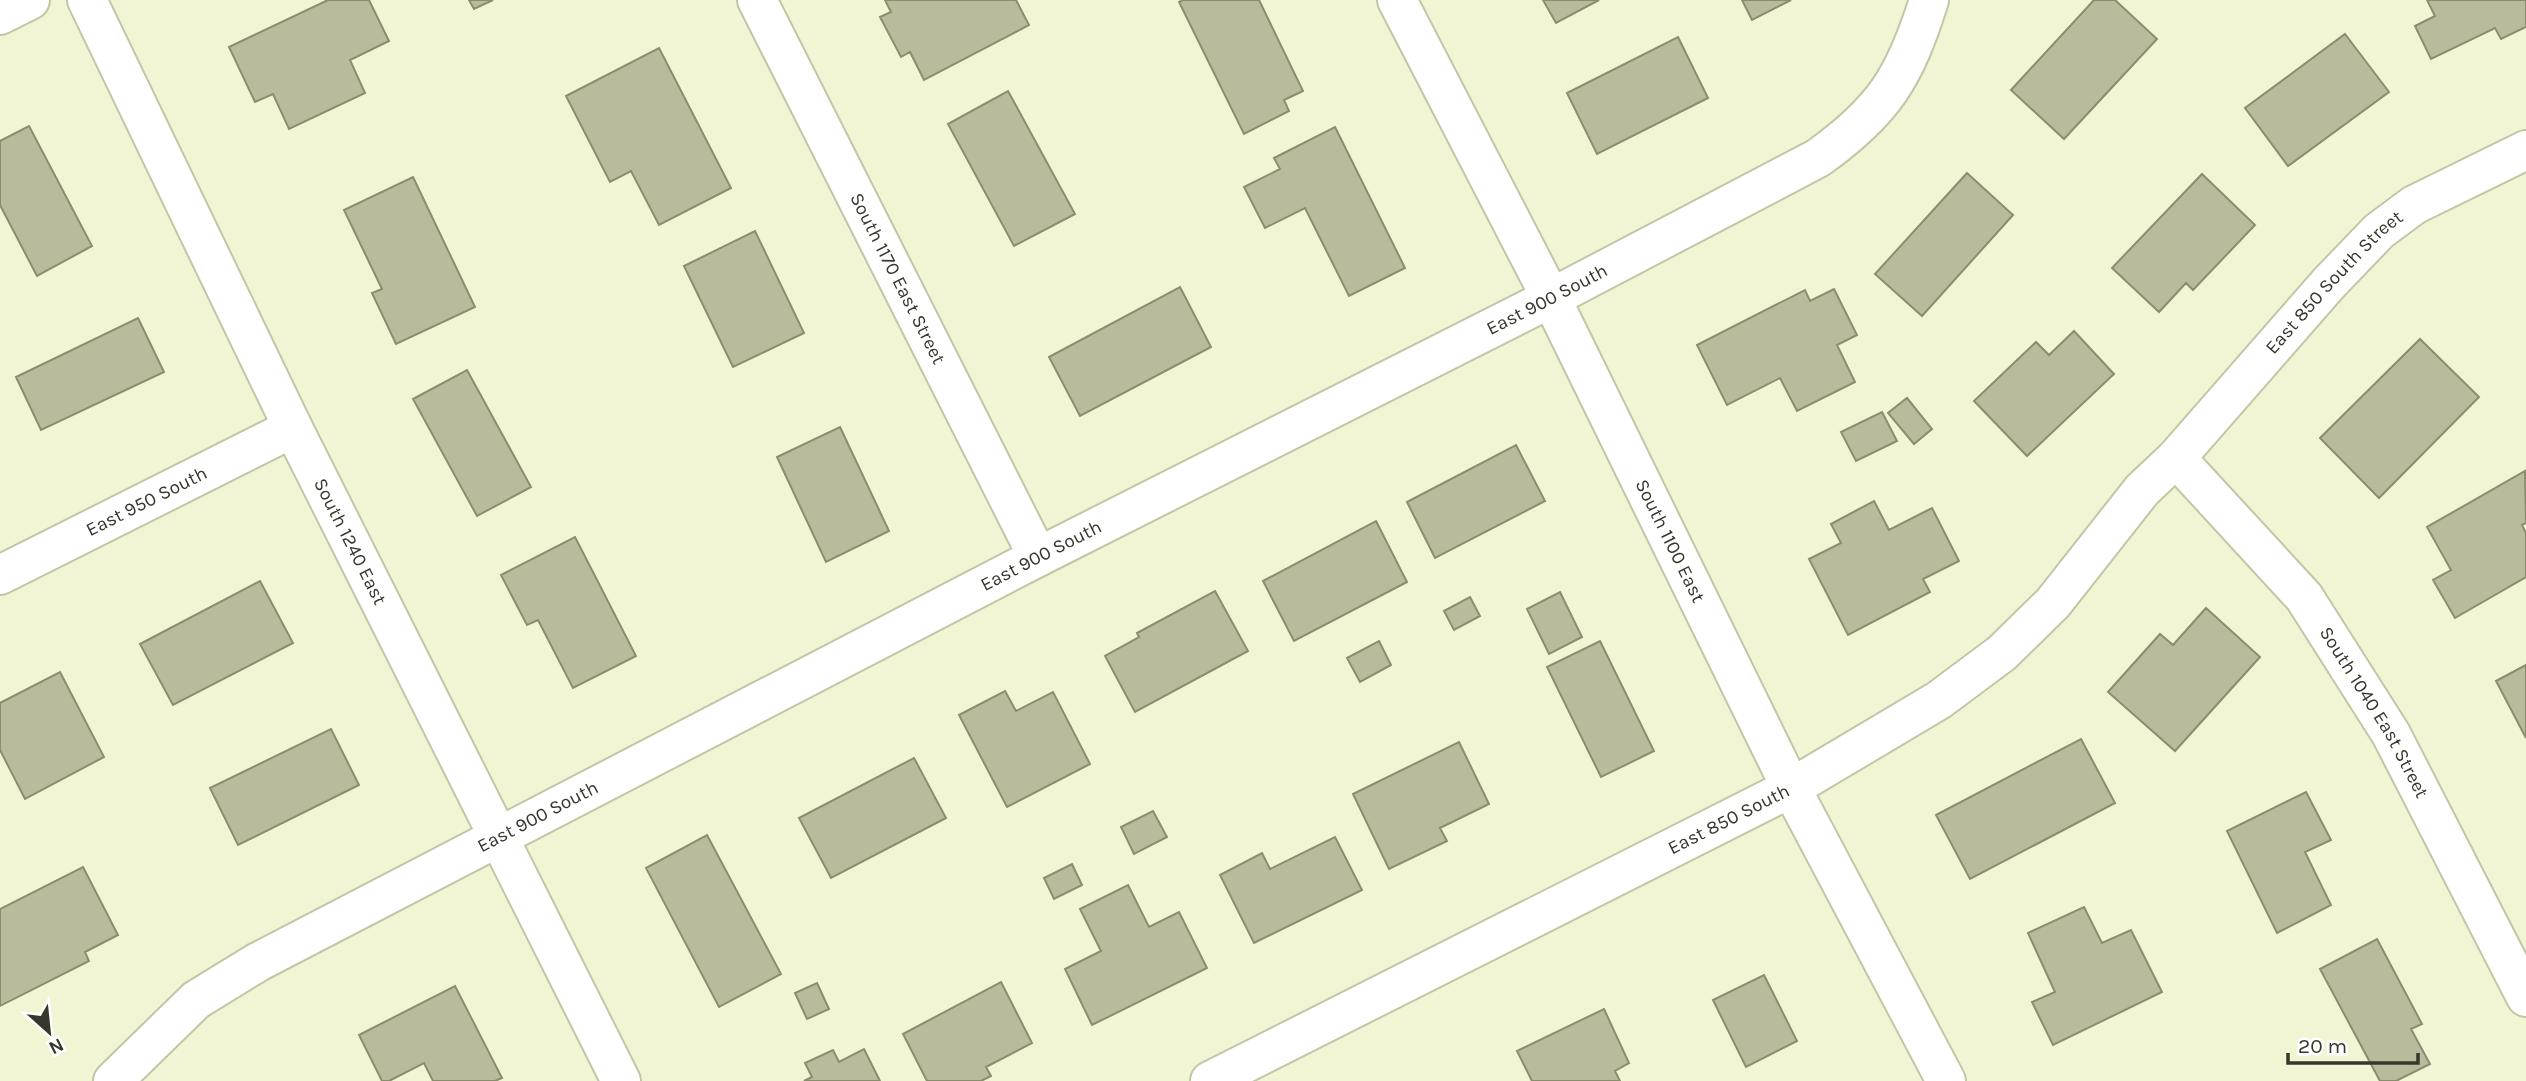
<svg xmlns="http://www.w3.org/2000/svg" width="2526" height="1081" font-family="Karla,sans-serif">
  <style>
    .building { fill: #b8bc9c; stroke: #8a8d6f; stroke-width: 2 }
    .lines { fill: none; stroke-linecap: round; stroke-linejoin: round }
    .minor-casing { stroke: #c3c6a6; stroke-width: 42 }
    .minor { stroke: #fff; stroke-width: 38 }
    .labels { text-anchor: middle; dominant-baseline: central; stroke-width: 5; stroke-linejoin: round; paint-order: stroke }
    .street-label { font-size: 19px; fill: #37382c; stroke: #fff }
  </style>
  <rect width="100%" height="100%" fill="#f2f5d4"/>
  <path class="building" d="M 328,0 L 369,0 L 389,41 L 350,60 L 365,93 L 289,129 L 273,94 L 255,102 L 229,47 Z
    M 469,0 L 493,0 L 474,9 Z
    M 885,0 L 1016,0 L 1029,25 L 924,80 L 910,52 L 901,57 L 880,17 L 891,12 Z
    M 1183,0 L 1259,0 L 1303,91 L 1284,100 L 1289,111 L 1244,134 L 1179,2 Z
    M 1543,0 L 1599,0 L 1556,23 Z
    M 1742,0 L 1791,0 L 1752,20 Z
    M 2094,0 L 2115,0 L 2157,39 L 2064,139 L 2011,90 Z
    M 2427,0 L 2526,0 L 2526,27 L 2501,39 L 2495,28 L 2431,59 L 2415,26 L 2435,16 Z
    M 2345,34 L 2389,92 L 2288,166 L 2245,108 Z
    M 1678,37 L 1708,98 L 1597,154 L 1567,93 Z
    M 659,48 L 731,188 L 659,225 L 631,171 L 610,182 L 566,96 Z
    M 1008,91 L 1075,214 L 1014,246 L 948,124 Z
    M 29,126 L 92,246 L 37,276 L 0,205 L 0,141 Z
    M 1335,127 L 1405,268 L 1349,296 L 1305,208 L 1265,228 L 1244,187 L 1280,169 L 1274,158 Z
    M 1967,173 L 2013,215 L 1922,316 L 1875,274 Z
    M 2202,174 L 2255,225 L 2193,290 L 2186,283 L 2159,312 L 2112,268 Z
    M 413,177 L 475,307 L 396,344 L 372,293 L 382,289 L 344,210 Z
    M 755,231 L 804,333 L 733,367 L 684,266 Z
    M 1180,287 L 1211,347 L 1080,416 L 1049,357 Z
    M 1834,289 L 1857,335 L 1837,345 L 1855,382 L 1797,411 L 1780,378 L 1727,405 L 1697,345 L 1805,290 L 1810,301 Z
    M 138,318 L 164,372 L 41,430 L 16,377 Z
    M 2074,331 L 2114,374 L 2027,456 L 1974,401 L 2036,342 L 2049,355 Z
    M 2420,339 L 2479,397 L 2379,498 L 2320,438 Z
    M 467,370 L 531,487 L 477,516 L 413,399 Z
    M 1907,398 L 1932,429 L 1914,444 L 1888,413 Z
    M 1882,412 L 1897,441 L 1856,461 L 1841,432 Z
    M 840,427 L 889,531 L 826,562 L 777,457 Z
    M 1516,445 L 1545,501 L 1435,558 L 1407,502 Z
    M 2525,471 L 2526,523 L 2522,525 L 2526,533 L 2526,577 L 2455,618 L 2433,580 L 2451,570 L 2427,527 Z
    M 1874,501 L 1889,530 L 1932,508 L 1959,561 L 1923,579 L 1930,592 L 1848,635 L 1809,559 L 1841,543 L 1831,524 Z
    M 1376,521 L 1407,582 L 1294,641 L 1263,581 Z
    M 575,537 L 636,656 L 573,688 L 538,620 L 527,625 L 501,575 Z
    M 260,581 L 293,643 L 173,705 L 140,644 Z
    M 1215,591 L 1248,651 L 1135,712 L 1105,656 L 1139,637 L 1137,633 Z
    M 1560,592 L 1582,637 L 1549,654 L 1527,609 Z
    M 1470,597 L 1480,616 L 1454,630 L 1444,611 Z
    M 2206,608 L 2260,657 L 2175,751 L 2108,692 L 2160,634 L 2173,645 Z
    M 1379,641 L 1391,665 L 1360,682 L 1347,658 Z
    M 1600,641 L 1654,751 L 1601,777 L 1547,667 Z
    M 2526,665 L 2526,738 L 2496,681 Z
    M 60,672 L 104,757 L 25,799 L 0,750 L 0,703 Z
    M 1005,691 L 1016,711 L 1053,692 L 1090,764 L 1007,807 L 959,715 Z
    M 331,729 L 359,785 L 238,845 L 210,788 Z
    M 2081,739 L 2115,803 L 1970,879 L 1936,815 Z
    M 1459,742 L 1489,804 L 1440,828 L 1447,841 L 1389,869 L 1353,794 Z
    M 914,758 L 946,818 L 831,878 L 799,818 Z
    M 2306,792 L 2331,840 L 2305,852 L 2331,905 L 2277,933 L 2227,831 Z
    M 1153,811 L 1167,837 L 1134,854 L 1121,827 Z
    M 707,835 L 781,974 L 719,1007 L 646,868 Z
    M 1335,837 L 1362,890 L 1254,943 L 1220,875 L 1262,853 L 1270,869 Z
    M 1072,864 L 1082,885 L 1054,899 L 1044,878 Z
    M 83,867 L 118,935 L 85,952 L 89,961 L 0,1006 L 0,909 Z
    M 1128,885 L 1149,927 L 1179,912 L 1207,968 L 1092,1025 L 1065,969 L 1101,951 L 1080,909 Z
    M 2084,907 L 2102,943 L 2131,930 L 2162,992 L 2053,1045 L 2032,1002 L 2055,992 L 2028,933 Z
    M 2377,939 L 2422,1024 L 2411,1029 L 2430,1064 L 2396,1081 L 2380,1081 L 2320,969 Z
    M 1764,975 L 1797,1041 L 1746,1067 L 1713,1000 Z
    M 1001,982 L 1032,1043 L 986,1067 L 991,1076 L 981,1081 L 927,1081 L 903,1034 Z
    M 817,983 L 829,1009 L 807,1019 L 795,993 Z
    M 455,986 L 502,1078 L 495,1081 L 433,1081 L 424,1063 L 389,1081 L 382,1081 L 359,1035 Z
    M 1604,1009 L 1629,1063 L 1615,1071 L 1620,1081 L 1532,1081 L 1517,1051 Z
    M 864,1049 L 880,1081 L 804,1081 L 812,1077 L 805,1063 L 833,1050 L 839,1062 Z"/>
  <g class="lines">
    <g class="minor-casing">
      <g id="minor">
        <path id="s1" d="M 87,0 L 293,428 L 621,1081"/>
        <path id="s2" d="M 757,0 L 1038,557"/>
        <path id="s3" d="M 1397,0 L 1551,298 L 1791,788 L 1946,1081"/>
        <path d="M 0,15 L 30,0"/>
        <path id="s4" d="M 2176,458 L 2304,597 L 2391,734 L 2526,997"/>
        <path id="s5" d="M 0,575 L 293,428"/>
        <path id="s6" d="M 113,1081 L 196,1000 L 258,962 L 1038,557 L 1551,298 L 1818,158 C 1884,111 1905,77 1929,0"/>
        <path id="s7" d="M 1210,1081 L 1791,788 L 1939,700 L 2002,653 L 2053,603 L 2142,490 L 2176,458 L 2329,283 L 2379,231 L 2414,205 L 2526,150"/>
      </g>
    </g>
    <use href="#minor" class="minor"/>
  </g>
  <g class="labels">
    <g class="street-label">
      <text stroke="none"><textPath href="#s2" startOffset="312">South 1170 East Street</textPath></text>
      <text stroke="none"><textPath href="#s7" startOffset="1400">East 850 South Street</textPath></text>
      <text stroke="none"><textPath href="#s6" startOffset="1638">East 900 South</textPath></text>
      <text stroke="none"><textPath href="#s5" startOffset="164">East 950 South</textPath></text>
      <text stroke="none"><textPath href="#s3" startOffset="606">South 1100 East</textPath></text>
      <text stroke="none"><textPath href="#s1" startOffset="602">South 1240 East</textPath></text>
      <text stroke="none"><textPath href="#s6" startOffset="1071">East 900 South</textPath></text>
      <text stroke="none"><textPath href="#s4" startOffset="324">South 1040 East Street</textPath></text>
      <text stroke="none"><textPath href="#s6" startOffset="504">East 900 South</textPath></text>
      <text stroke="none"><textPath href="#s7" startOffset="581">East 850 South</textPath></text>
    </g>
  </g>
  <g transform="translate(49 1032) rotate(153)" stroke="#ffffff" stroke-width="5" paint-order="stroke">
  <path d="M0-5L12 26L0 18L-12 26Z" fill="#37382c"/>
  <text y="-10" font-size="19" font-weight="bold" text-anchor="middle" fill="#37382c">N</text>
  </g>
  <path d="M2288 1053v10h130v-10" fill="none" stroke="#37382c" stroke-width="3.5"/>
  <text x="2298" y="1053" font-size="21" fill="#37382c" stroke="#ffffff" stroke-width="5" paint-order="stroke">20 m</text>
</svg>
